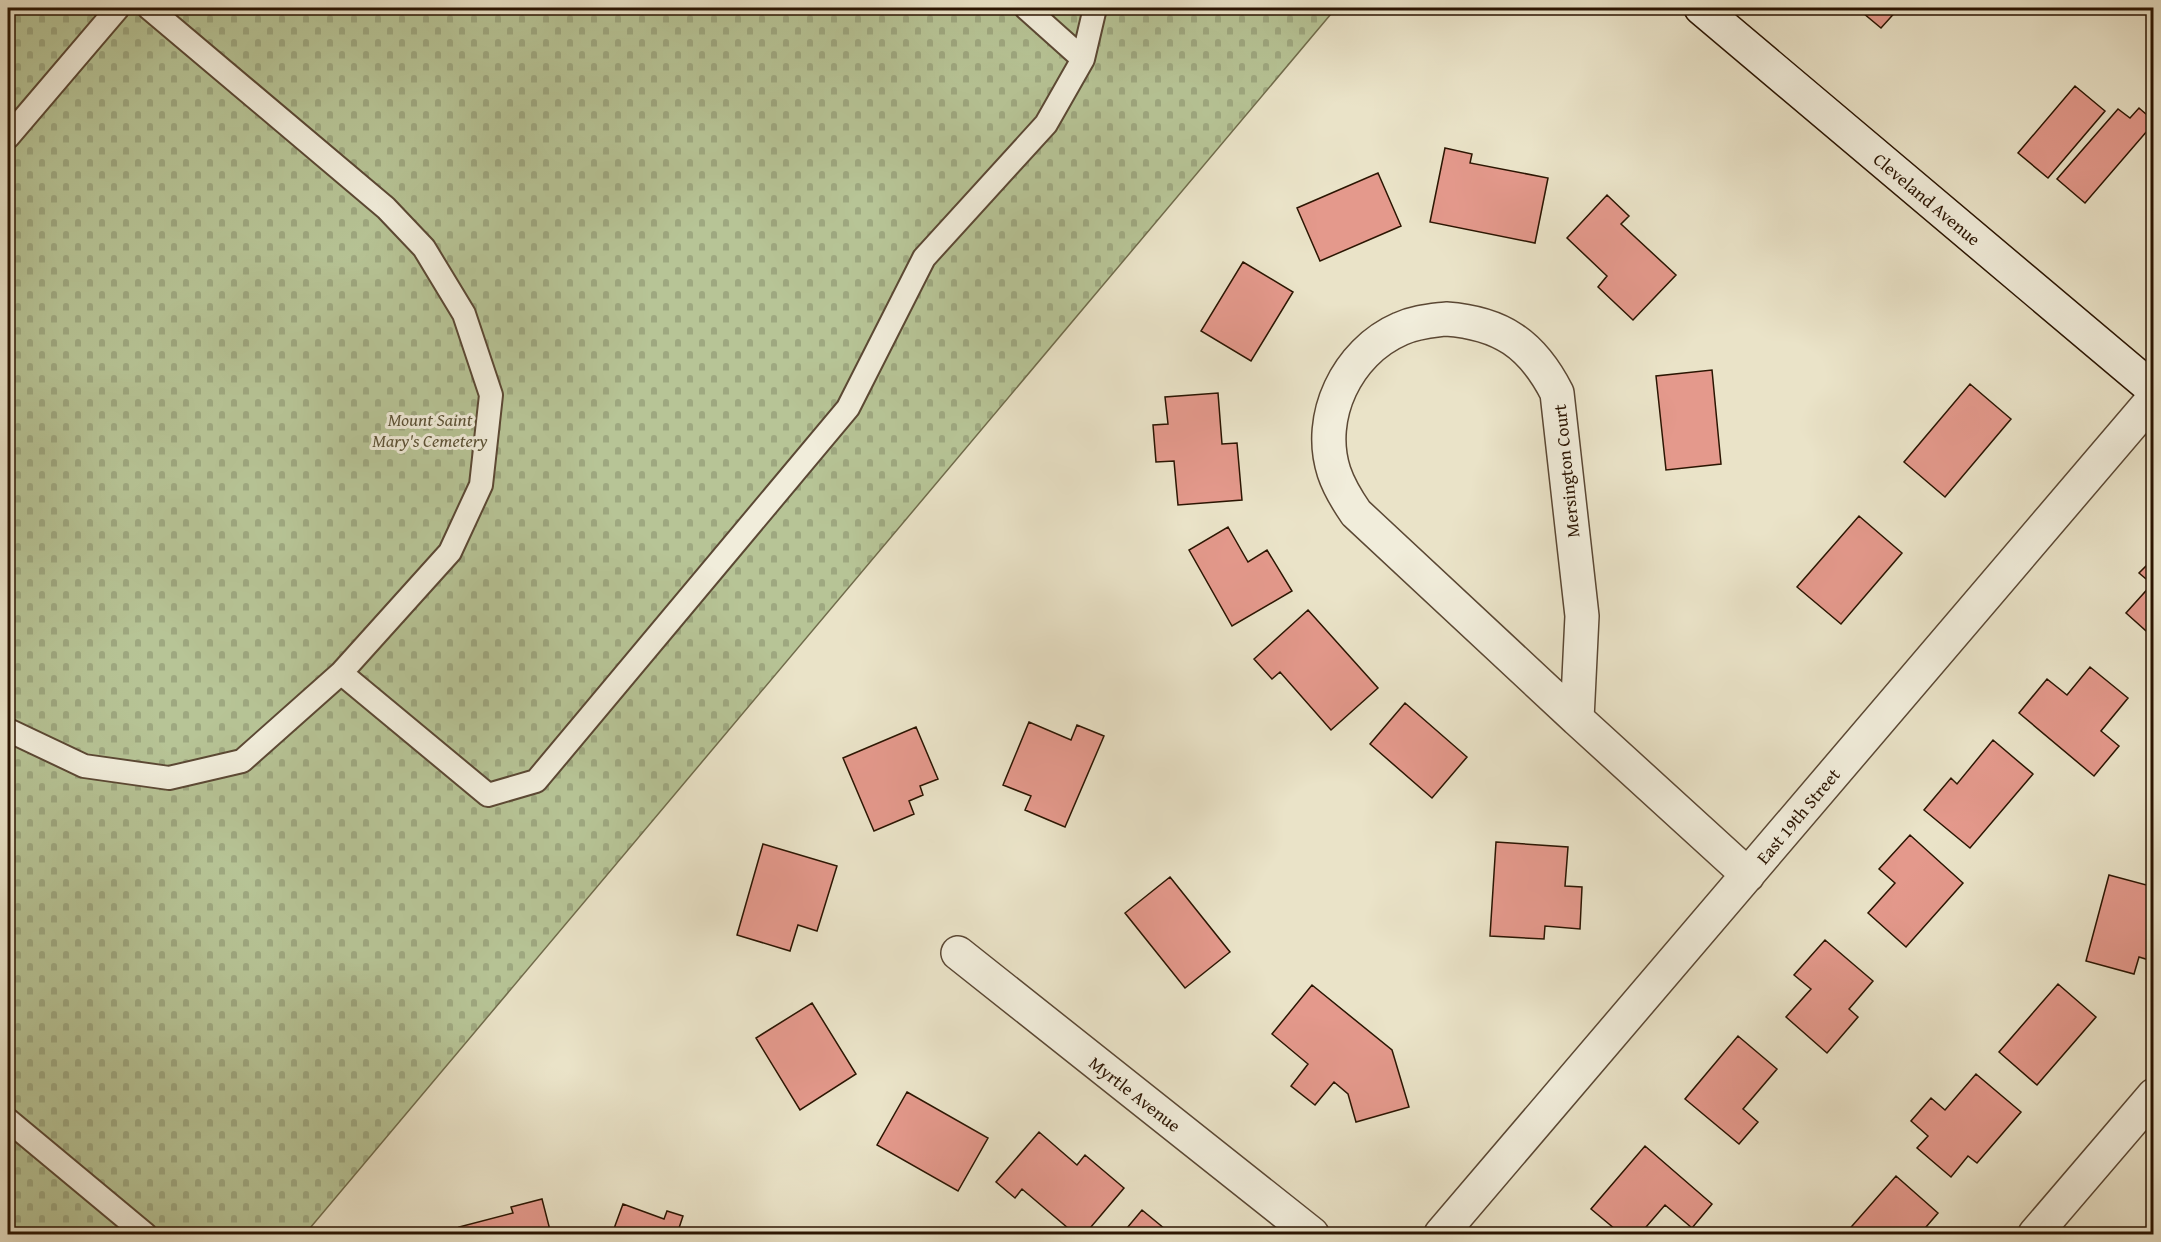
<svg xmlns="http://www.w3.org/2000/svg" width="2161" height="1242" font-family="'Gentium Book Plus',serif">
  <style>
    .cemetery { fill: url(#cemetery-stones); stroke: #716c4c; stroke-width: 1.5 }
    .building { fill: #e4998c; stroke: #2b1502; stroke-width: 1.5 }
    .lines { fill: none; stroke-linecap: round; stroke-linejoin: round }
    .service-casing { stroke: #5b4834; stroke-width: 26 }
    .minor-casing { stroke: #5b4834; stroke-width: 36 }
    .secondary-casing { stroke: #2b1502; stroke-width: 36 }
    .service { stroke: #f1eddb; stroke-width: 22 }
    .minor { stroke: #f1eddb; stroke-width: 33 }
    .secondary { stroke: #f1eddb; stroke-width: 33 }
    .labels { text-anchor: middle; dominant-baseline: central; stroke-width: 6; stroke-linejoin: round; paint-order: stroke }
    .street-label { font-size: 18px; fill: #2b1502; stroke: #f1eddb }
    .park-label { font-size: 18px; font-style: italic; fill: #5c5236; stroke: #f1eddb }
  </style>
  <defs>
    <pattern id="cemetery-stones" width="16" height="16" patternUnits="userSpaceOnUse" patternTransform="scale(1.5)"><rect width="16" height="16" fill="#b7c496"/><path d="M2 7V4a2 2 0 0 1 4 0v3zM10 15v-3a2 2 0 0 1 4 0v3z" fill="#9ea880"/></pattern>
  </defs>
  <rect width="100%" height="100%" fill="#eae3c8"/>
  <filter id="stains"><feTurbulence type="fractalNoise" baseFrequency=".00333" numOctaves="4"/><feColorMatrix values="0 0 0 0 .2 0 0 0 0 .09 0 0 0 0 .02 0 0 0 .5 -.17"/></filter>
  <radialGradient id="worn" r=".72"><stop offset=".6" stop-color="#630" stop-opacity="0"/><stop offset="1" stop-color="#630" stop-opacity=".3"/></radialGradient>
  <path class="cemetery" d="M 8,8 L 1336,8 L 305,1234 L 8,1234 Z"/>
  <path class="building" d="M 1857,8 L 1899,8 L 1881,28 Z
    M 2075,86 L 2105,111 L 2048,178 L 2018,153 Z
    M 2139,108 L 2154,121 L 2154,123 L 2085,203 L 2057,179 L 2118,109 L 2130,118 Z
    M 1445,148 L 1472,154 L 1470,163 L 1548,178 L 1535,243 L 1430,222 Z
    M 1378,173 L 1401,226 L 1320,261 L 1297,208 Z
    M 1607,195 L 1629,216 L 1621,224 L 1676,275 L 1633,320 L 1598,287 L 1607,276 L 1567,238 Z
    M 1243,262 L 1293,292 L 1251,361 L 1201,331 Z
    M 1712,370 L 1721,464 L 1666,470 L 1656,376 Z
    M 1970,384 L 2011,419 L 1945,497 L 1904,462 Z
    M 1218,393 L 1222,444 L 1237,443 L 1242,500 L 1178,505 L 1174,461 L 1156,462 L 1153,425 L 1168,424 L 1165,397 Z
    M 1859,516 L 1902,553 L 1841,624 L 1797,587 Z
    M 1228,527 L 1248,562 L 1267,550 L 1292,591 L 1232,626 L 1189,550 Z
    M 2154,558 L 2154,638 L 2126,613 L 2152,584 L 2139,573 Z
    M 1308,610 L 1378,688 L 1331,730 L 1280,672 L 1272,679 L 1254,659 Z
    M 2090,667 L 2128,698 L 2101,731 L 2119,746 L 2094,776 L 2019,713 L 2047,679 L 2067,695 Z
    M 1405,703 L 1467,757 L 1432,798 L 1370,744 Z
    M 1029,722 L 1071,740 L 1077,725 L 1104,736 L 1065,827 L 1025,810 L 1031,796 L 1003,785 Z
    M 916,727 L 938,779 L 920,786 L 923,795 L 909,801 L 914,814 L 874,831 L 843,758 Z
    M 1993,740 L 2033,774 L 1970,848 L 1924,810 L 1951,778 L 1957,784 Z
    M 1910,835 L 1963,883 L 1906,947 L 1868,913 L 1895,883 L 1879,869 Z
    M 1496,842 L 1568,847 L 1565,886 L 1582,887 L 1580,929 L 1545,926 L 1544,939 L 1490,936 Z
    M 763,844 L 837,866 L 817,931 L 798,925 L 790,951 L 737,935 Z
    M 2109,875 L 2154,887 L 2154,944 L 2149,960 L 2139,957 L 2134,974 L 2086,961 Z
    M 1170,877 L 1230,952 L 1185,988 L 1125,913 Z
    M 1825,940 L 1873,981 L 1849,1009 L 1858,1017 L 1827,1053 L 1786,1017 L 1811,989 L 1794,975 Z
    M 2058,984 L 2096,1017 L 2037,1085 L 1999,1052 Z
    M 1312,985 L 1392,1050 L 1409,1107 L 1356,1122 L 1348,1094 L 1334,1082 L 1315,1105 L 1291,1086 L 1308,1064 L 1272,1034 Z
    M 812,1003 L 856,1074 L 800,1110 L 756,1038 Z
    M 1738,1036 L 1777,1069 L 1743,1109 L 1758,1122 L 1739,1144 L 1685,1099 Z
    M 1976,1074 L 2021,1112 L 1977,1163 L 1968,1156 L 1951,1177 L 1917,1148 L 1928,1136 L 1911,1121 L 1931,1098 L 1945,1110 Z
    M 907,1092 L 988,1138 L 958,1191 L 877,1145 Z
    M 1039,1132 L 1077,1165 L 1085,1155 L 1124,1188 L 1085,1234 L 1075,1234 L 1022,1189 L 1015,1198 L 996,1182 Z
    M 1645,1146 L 1712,1204 L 1692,1228 L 1665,1205 L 1640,1234 L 1621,1234 L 1591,1209 Z
    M 1896,1176 L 1938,1213 L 1920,1234 L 1845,1234 Z
    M 542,1199 L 551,1234 L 461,1234 L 459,1227 L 513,1213 L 511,1207 Z
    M 623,1204 L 664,1219 L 667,1211 L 683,1216 L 678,1231 L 690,1234 L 612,1234 Z
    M 1142,1210 L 1171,1234 L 1122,1234 Z"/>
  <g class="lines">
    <g class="service-casing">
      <path id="service" d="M 149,8 L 386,208 L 424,248 L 464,314 L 491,395 L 481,485 L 450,552 L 341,673 L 488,795 L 536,781 L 848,408 L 924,258 L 1046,124 L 1083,59 L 1026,8
        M 1083,59 L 1095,8
        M 8,137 L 118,8
        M 8,730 L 84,766 L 169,778 L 242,761 L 341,673
        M 8,1120 L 145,1234"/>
    </g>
    <g class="minor-casing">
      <path id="minor" d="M 1446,319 C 1501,323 1532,344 1557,393 L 1582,616 L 1577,719 L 1356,513 C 1347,500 1339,487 1334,472 C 1316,417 1347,352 1400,329 C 1415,322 1430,321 1446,319 Z
        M 1577,719 L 1748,875
        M 958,953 L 1312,1234
        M 1441,1234 L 2154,398
        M 2035,1234 L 2154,1095"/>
    </g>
    <g class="secondary-casing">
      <path id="secondary" d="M 1701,8 L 2154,390"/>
    </g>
    <use href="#service" class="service"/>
    <use href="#minor" class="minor"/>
    <use href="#secondary" class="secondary"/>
  </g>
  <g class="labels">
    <g class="street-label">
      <text transform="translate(1927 199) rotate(40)">Cleveland Avenue</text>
      <text transform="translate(1566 471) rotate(-96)">Mersington Court</text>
      <text transform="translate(1798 816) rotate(-50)">East 19th Street</text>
      <text transform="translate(1135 1094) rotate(38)">Myrtle Avenue</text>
    </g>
    <g class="park-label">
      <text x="430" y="419">Mount Saint<tspan x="430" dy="21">Mary's Cemetery</tspan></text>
    </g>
  </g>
  <rect width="2161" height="1242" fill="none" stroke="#eae3c8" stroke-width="30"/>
  <rect x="9" y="9" width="2143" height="1224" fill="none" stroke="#2b1502" stroke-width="3"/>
  <rect x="15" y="15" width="2131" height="1212" fill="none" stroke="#2b1502" stroke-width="1.5"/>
  <rect width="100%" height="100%" filter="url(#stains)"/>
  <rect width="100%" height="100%" fill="url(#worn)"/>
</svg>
